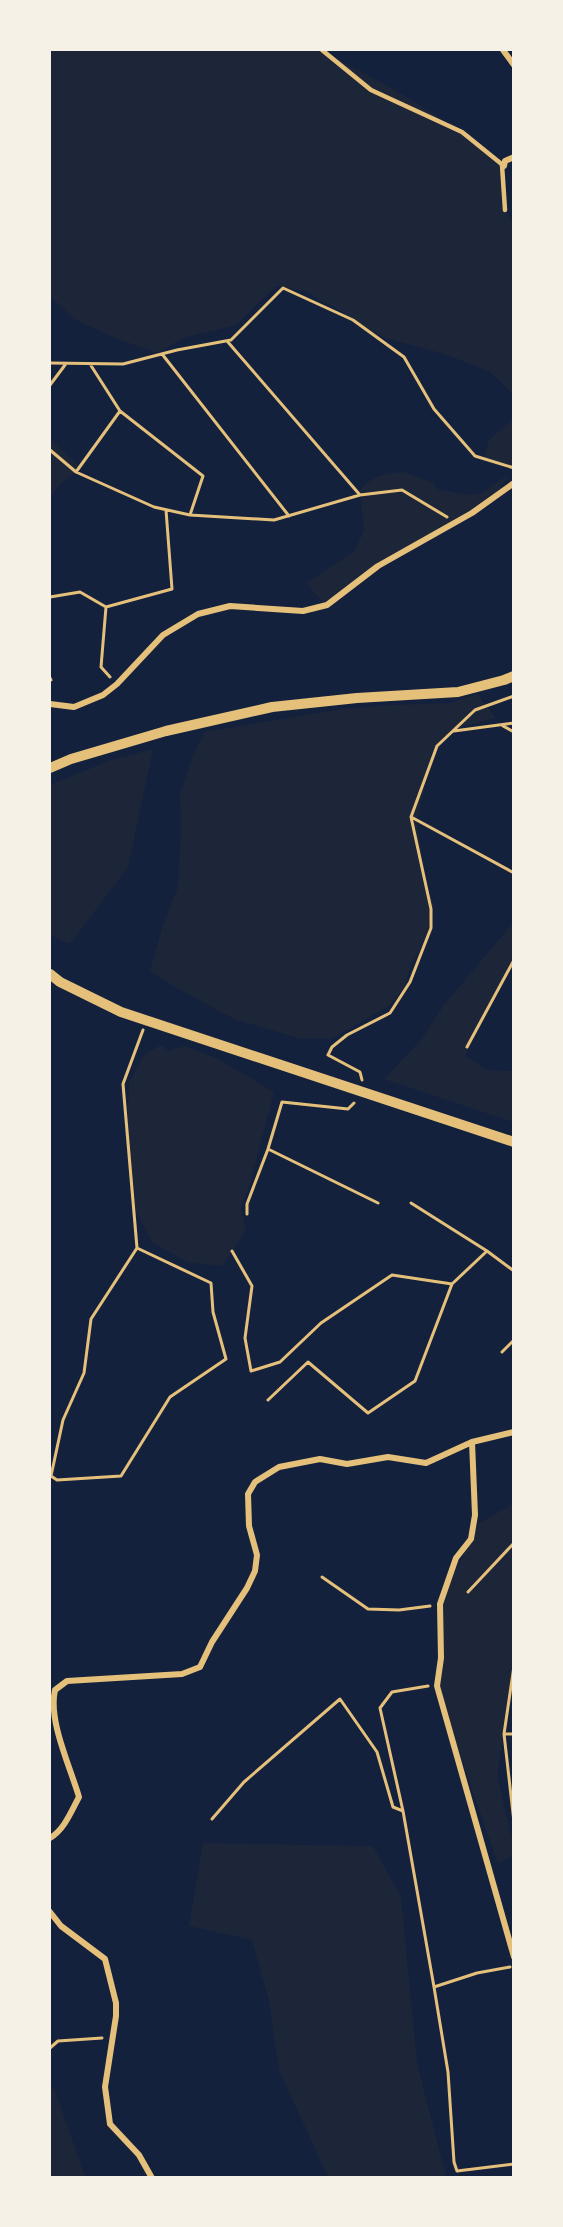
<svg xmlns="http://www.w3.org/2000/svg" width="563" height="2227" font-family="'DejaVu Sans',sans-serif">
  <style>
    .green { fill: #1d2539 }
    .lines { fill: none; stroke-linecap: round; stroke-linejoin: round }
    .path { stroke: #e5c07b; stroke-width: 3 }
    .service { stroke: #e5c07b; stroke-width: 4.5 }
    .minor { stroke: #e5c07b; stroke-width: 6 }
    .tertiary { stroke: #e5c07b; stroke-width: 10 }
  </style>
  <rect width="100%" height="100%" fill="#14213d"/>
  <path class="green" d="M 50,50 L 323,50 C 344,65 368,74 391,88 C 431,111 469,136 504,166 L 501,204 L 513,223 L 513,394 L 489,371 L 444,354 L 386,338 L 360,325 L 335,307 L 321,301 L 308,292 L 276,286 L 236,325 L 183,338 L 158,353 L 117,339 L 74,319 L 50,296 Z
    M 513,419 L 513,468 L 484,457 L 489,440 Z
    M 50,438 L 81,468 L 61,484 L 50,497 Z
    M 404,472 L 434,483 L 437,489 C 450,491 468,498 481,493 C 491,489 495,480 509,476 L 496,493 L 489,496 L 466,517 L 392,556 L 325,605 L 306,583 L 355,551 L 364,530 L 360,491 C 370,476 387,473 404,472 Z
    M 477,694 L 496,718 L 453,729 L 432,752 L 417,821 L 425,885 L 434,904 L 426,936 L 410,968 L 404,988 L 389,1006 L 331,1039 L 298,1038 L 234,1019 L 173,986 L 150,971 L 163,925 L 178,887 L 181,832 L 180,794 L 194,753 L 205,732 L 343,709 L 391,705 L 450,703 Z
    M 153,749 L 128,867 L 70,944 L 50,935 L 50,785 L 111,760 Z
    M 513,923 L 513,959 L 465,1056 L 487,1070 L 513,1071 L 513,1122 L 384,1079 L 421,1040 L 444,1005 Z
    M 161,1045 L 168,1051 L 185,1046 L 216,1058 L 274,1092 L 250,1184 L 241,1208 L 246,1231 L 222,1266 L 187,1262 L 152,1242 L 132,1204 L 127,1147 L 129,1083 L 144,1055 Z
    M 513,1504 L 514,1658 L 497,1776 L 513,1843 L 514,1854 L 498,1864 L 438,1691 L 440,1604 L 478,1524 Z
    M 203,1843 L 373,1846 L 401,1897 L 417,2063 L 446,2177 L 328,2177 L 279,2070 L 269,2001 L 252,1940 L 189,1926 Z
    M 54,2087 L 85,2177 L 50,2177 L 50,2088 Z"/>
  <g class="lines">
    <path class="path" d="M 227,341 L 360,495
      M 162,354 L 289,516
      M 50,363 L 123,364 L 177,350 L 231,340 L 283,288 L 353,320 L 404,357 L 434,409 L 475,456 L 514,468
      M 90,364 L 120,411 L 203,476 L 190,515
      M 50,385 L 65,365
      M 50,450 L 76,472 L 154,507 L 190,515 L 274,520 L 360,495 L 402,490 L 447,517
      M 76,472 L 120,411
      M 50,597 L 80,592 L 106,607 L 101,667 L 110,677
      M 106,607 L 172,589 L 166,510
      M 50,678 L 51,680
      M 503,726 L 514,732
      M 454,731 L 514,723
      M 413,818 L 514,873
      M 467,1047 L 514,960
      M 362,1080 L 360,1072 L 328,1055 L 332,1047 L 347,1035 L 390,1013 L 410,982 L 431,928 L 431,909 L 411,817 L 437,746 L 475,710 L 514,696
      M 268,1149 L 378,1203
      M 411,1203 L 487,1251 L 514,1271
      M 247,1214 L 247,1204 L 268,1149 L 282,1102 L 348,1109 L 354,1103
      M 137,1248 L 211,1283 L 213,1312 L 226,1359 L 170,1397 L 121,1476 L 57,1480 L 51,1476 L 63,1420 L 84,1373 L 91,1319 L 137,1248 L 123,1084 L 143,1030
      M 232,1251 L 252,1286 L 245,1338 L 251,1371 L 280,1362 L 321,1323 L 392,1275 L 452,1284
      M 502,1352 L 514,1340
      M 268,1400 L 308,1362 L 368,1413 L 415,1381 L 452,1284 L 487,1251
      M 322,1577 L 368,1609 L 399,1610 L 430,1606
      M 468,1592 L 514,1543
      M 514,1666 L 504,1734 L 514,1822
      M 428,1686 L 392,1692 L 380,1708 L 403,1811 L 434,1987 L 477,1973 L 510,1967
      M 504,1734 L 514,1734
      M 212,1819 L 244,1782 L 340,1699 L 377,1752 L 393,1807 L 403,1811
      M 434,1987 L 448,2072 L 454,2162 L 457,2171 L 514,2164
      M 50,2048 L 58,2041 L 102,2038"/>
    <path class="service" d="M 322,50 L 371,90 L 462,132 L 504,166
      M 502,165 L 505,210"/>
    <path class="minor" d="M 503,50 L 514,65
      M 504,166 L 505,161 L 514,157
      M 50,704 L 74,707 L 103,695 L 117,684 L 163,635 L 198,614 L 230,606 L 303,611 L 327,605 L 378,566 L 472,513 L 514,483
      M 472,1442 L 475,1515 L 471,1539 L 456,1558 L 440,1604 L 441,1658 L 437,1686 L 514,1957
      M 50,1838 C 64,1830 71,1812 79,1797 C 70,1766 48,1721 55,1690 L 67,1681 L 182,1674 L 200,1667 L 212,1642 L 247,1588 L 255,1571 L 257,1555 L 249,1526 L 248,1494 L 255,1482 L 279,1467 L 320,1459 L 347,1464 L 388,1457 L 426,1463 L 472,1442 L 514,1432
      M 50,1912 L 61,1926 L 105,1959 L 116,2003 L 116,2016 L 105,2087 L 110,2124 L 139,2155 L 152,2178"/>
    <path class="tertiary" d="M 50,768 L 71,759 L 166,731 L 272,707 L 357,698 L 458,692 L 504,680 L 514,676
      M 50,974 L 60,982 L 121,1012 L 514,1142"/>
  </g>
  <rect width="563" height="2227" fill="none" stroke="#f6f1e7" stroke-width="102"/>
</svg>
